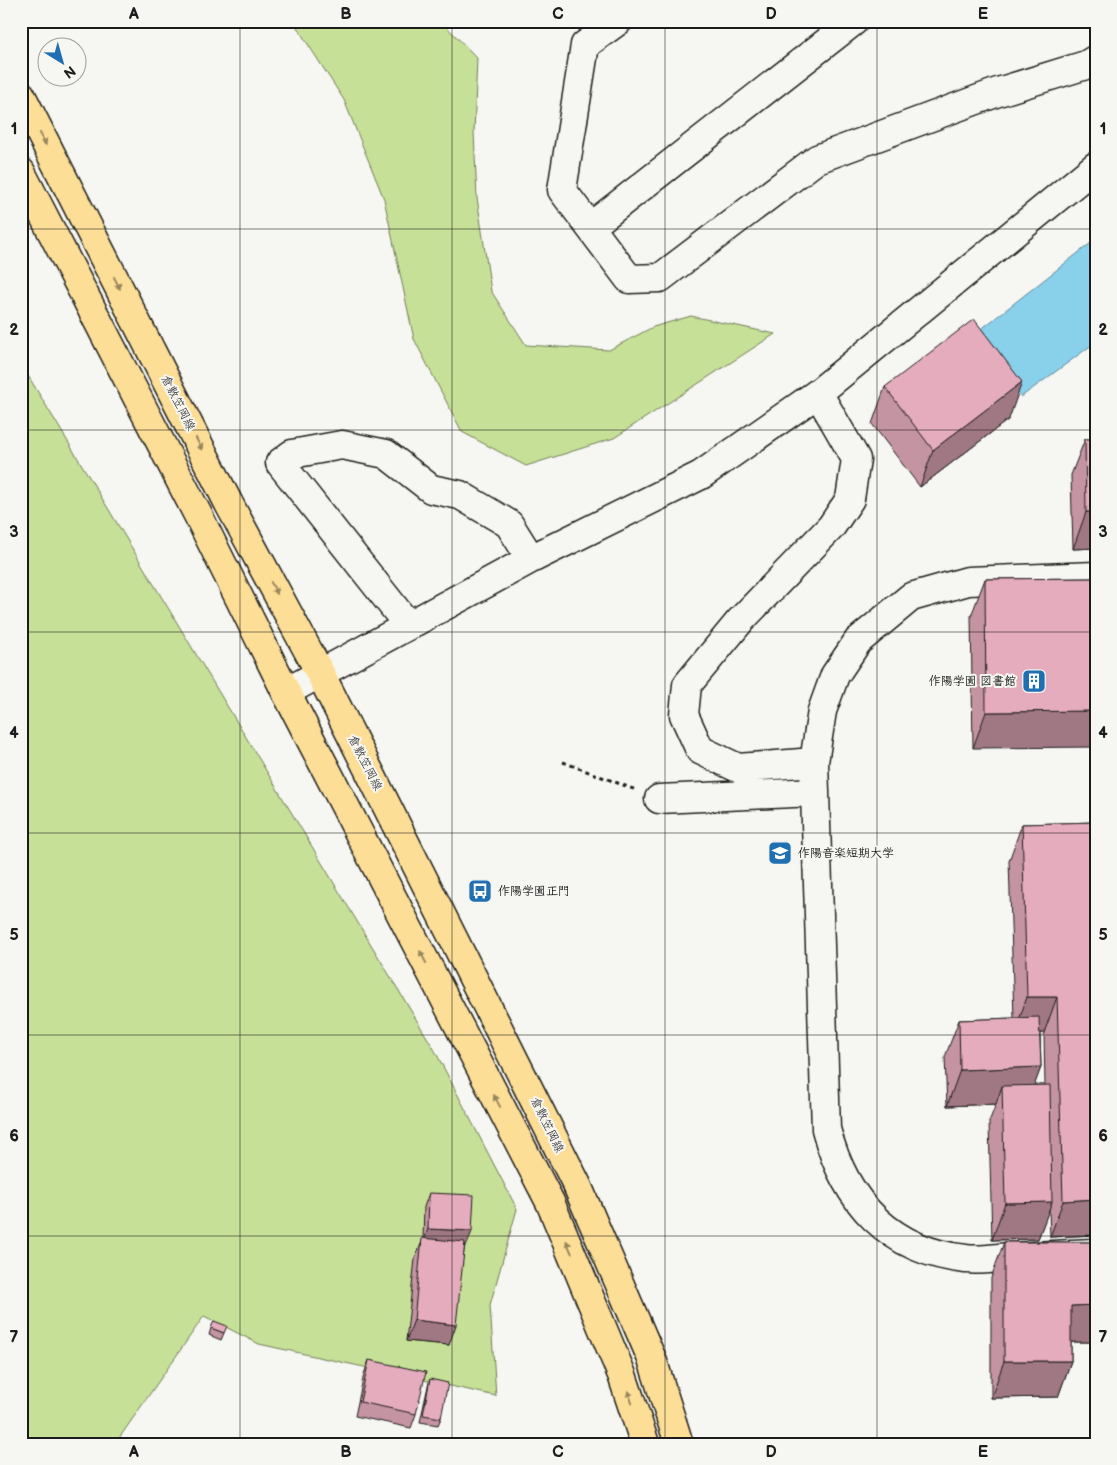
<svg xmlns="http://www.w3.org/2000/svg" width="1117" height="1465" font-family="'Balsamiq Sans','Klee One',sans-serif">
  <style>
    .green { fill: #c6e097; stroke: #717e5a }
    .water { fill: #89d0eb; stroke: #5d8898 }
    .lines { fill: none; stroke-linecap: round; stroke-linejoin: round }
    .minor-casing { stroke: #1c1c1c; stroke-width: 31 }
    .major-casing { stroke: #1c1c1c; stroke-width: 31 }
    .path { stroke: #1c1c1c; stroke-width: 3; stroke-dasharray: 4 4; stroke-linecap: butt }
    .minor { stroke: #f6f6f2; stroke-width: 28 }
    .major { stroke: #fdde96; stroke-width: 28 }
    .wall { fill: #c594a3; stroke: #1c1c1c; fill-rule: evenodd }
    .shaded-wall { fill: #a07884; stroke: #1c1c1c }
    .building { fill: #e5acbd; stroke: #1c1c1c }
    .oneway { fill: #98875f }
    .grid { fill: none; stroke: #1c1c1c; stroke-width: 1; stroke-opacity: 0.55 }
    .labels { text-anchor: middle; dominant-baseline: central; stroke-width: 4; stroke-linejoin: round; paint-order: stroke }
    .street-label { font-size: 12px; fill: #1c1c1c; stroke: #f6f6f2 }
    .poi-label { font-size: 12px; font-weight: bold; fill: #1c1c1c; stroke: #f6f6f2; text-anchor: start }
    .neatline { fill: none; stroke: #1c1c1c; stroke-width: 2 }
    .grid-label { font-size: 16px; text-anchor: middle; font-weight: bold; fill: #1c1c1c }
  </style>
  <rect width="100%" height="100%" fill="#f6f6f2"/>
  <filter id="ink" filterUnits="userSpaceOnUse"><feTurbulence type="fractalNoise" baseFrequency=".02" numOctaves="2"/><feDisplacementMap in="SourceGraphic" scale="10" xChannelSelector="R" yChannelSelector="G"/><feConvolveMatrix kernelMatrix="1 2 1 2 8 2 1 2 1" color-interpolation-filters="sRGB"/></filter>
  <g filter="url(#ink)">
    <path class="green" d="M 293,21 L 441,21 L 477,58 L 474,133 L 477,198 L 491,291 L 526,345 L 609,350 L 653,327 L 691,316 L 775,334 L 614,438 L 526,466 L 462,432 L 414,339 L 384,199 L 344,100 Z
      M 21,364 L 434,1049 L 517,1209 L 490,1305 L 496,1396 L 259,1344 L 204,1316 L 115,1444 L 21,1444 Z"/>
    <path class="water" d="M 1096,239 L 1096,342 L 1021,397 L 975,334 Z"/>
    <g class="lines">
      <g class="minor-casing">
        <path id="minor" d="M 618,21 L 585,45 L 562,190 L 629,279 L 660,278 L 817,159 L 998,92 L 1086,65 L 1096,59
          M 590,227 L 854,21
          M 1096,576 L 968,581 L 911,597 L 858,641 L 835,675 L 822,711 L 814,762 L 826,1129 C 845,1201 889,1251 966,1259 C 980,1261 995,1258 1008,1257 C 1037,1256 1067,1254 1096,1253
          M 408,625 L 280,463 L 292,454 L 342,445 L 386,454 L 431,489 L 460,495 L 509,524 L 531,559
          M 286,692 L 531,559 L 701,475 L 818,393 L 1096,166
          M 814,762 L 738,768 L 700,750 L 684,715 L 687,685 L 740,621 L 831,527 L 850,499 L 856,459 L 818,393
          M 659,799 L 815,792"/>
      </g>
      <g class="major-casing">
        <path id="major" d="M 21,95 L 229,504 L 320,673 L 577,1185 L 652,1359 L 679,1444
          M 21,172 L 199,517 L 286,692 L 550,1202 L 622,1375 L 645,1444"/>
      </g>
      <path class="path" d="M 563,762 L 636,790"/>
      <use href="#minor" class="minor"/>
      <use href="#major" class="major"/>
    </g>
    <path class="wall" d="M 885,387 L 1009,419 L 920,487 L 872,424 Z
      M 1085,439 L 1096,439 L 1096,548 L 1073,549 L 1071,475 Z
      M 1096,578 L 973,748 L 971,616 L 985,579 Z
      M 1096,822 L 1096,1235 L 1050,1237 L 1049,1209 L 1038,1239 L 992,1240 L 989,1122 L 996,1104 L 947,1106 L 945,1057 L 959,1020 L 1014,1018 L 1009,861 L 1022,824 ZM 1040,1033 L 1044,1033 L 1045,1085 L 1034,1085 L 1041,1067 Z
      M 429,1193 L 467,1245 L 465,1245 L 449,1345 L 406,1341 L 415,1259 L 423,1239 L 424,1207 Z
      M 1004,1242 L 1096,1242 L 1096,1342 L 1071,1342 L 1071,1361 L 1058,1397 L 991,1398 L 991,1278 Z
      M 211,1328 L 224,1333 L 221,1340 L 209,1335 Z
      M 369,1360 L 416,1414 L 411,1428 L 355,1416 L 364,1374 Z
      M 430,1379 L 441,1418 L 438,1425 L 420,1422 L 428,1386 Z"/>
    <path class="shaded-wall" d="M 1022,382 L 1009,419 L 920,487 L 933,450 Z
      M 1086,512 L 1096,512 L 1096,548 L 1073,549 Z
      M 1096,711 L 1096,747 L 973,748 L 986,712 Z
      M 1027,997 L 1057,997 L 1044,1033 L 1014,1034 Z
      M 1041,1067 L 1028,1103 L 1002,1086 L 996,1104 L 947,1106 L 960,1070 Z
      M 1096,1199 L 1096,1235 L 1050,1237 L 1063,1201 Z
      M 1052,1202 L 1038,1239 L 992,1240 L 1005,1203 Z
      M 428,1229 L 472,1231 L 467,1245 L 423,1243 Z
      M 1096,1305 L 1096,1342 L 1058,1342 L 1071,1306 Z
      M 414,1320 L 456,1325 L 449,1345 L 406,1341 Z
      M 1004,1361 L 1071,1361 L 1058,1397 L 991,1398 Z"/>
    <path class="building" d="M 974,319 L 1022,382 L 933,450 L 885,387 Z
      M 1085,439 L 1096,439 L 1096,512 L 1086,512 Z
      M 1096,578 L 1096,711 L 986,712 L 985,579 Z
      M 1096,822 L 1096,1199 L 1063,1201 L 1057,997 L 1027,997 L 1022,824 Z
      M 1039,1017 L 1041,1067 L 960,1070 L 959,1020 Z
      M 1050,1085 L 1052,1202 L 1005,1203 L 1002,1086 Z
      M 429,1193 L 474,1195 L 472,1231 L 428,1229 Z
      M 422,1238 L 465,1242 L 456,1325 L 414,1320 Z
      M 1004,1242 L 1096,1242 L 1096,1305 L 1071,1306 L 1071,1361 L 1004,1361 Z
      M 214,1321 L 227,1326 L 224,1333 L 211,1328 Z
      M 369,1360 L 426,1372 L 416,1414 L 360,1402 Z
      M 430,1379 L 448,1383 L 441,1418 L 423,1415 Z
      M 463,1442 L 478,1442 L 478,1444 L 463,1444 Z"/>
    <defs><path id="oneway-solid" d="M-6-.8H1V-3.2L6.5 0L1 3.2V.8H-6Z" transform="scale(1.25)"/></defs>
    <g class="oneway">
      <use href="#oneway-solid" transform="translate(43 139) rotate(63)"/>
      <use href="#oneway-solid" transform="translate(117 283) rotate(63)"/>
      <use href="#oneway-solid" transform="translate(199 444) rotate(63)"/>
      <use href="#oneway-solid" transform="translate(274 588) rotate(62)"/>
      <use href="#oneway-solid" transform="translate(423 957) rotate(-117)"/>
      <use href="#oneway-solid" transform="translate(497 1101) rotate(-118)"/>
      <use href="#oneway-solid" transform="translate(569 1247) rotate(-113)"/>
      <use href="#oneway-solid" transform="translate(630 1397) rotate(-108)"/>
    </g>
  </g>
  <path class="grid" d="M 240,21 L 240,1444M 452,21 L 452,1444M 665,21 L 665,1444M 877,21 L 877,1444M 21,229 L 1096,229M 21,430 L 1096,430M 21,632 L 1096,632M 21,833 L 1096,833M 21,1035 L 1096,1035M 21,1236 L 1096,1236"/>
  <defs>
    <g id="building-square" transform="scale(1.25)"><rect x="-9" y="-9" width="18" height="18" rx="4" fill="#1f6fb2" stroke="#f6f6f2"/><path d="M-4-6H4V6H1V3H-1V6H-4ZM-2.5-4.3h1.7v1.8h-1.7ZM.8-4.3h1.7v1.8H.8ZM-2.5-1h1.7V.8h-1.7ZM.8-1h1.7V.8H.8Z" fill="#fff"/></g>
    <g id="university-square" transform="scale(1.25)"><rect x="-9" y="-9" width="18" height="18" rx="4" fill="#1f6fb2" stroke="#f6f6f2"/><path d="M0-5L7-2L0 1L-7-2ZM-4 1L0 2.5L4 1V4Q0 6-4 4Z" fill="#fff"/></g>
    <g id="bus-square" transform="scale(1.25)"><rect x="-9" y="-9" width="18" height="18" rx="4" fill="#1f6fb2" stroke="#f6f6f2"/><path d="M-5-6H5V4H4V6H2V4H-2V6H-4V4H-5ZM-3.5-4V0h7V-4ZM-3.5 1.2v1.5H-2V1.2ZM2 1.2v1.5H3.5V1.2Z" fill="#fff"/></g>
  </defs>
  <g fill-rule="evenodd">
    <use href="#building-square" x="1034" y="681"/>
    <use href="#university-square" x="780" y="853"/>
    <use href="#bus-square" x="480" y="891"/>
  </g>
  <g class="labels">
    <g class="street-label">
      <text transform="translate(178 403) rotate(63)">倉敷笠岡線</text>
      <text transform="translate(365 763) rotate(63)">倉敷笠岡線</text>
      <text transform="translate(547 1125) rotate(64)">倉敷笠岡線</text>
    </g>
    <g class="poi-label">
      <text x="1016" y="681" text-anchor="end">作陽学園 図書館</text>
      <text x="798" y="853">作陽音楽短期大学</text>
      <text x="498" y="891">作陽学園正門</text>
    </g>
  </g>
  <rect width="1117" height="1465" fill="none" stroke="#f6f6f2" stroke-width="55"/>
  <g transform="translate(62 62) rotate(143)"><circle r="24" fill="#f6f6f2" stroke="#9f9f9c"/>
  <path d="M0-4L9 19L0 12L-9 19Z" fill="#1f6fb2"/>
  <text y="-8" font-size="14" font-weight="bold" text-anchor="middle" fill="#1c1c1c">N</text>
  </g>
  <rect x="28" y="28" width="1062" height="1410" class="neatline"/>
  <g class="grid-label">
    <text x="134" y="19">A</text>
    <text x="346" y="19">B</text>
    <text x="558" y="19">C</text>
    <text x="771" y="19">D</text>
    <text x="983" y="19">E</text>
    <text x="14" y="134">1</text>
    <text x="1103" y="134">1</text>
    <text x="14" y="335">2</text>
    <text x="1103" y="335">2</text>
    <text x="14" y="537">3</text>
    <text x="1103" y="537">3</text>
    <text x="14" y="738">4</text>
    <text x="1103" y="738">4</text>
    <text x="14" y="940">5</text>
    <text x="1103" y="940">5</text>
    <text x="14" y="1141">6</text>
    <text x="1103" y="1141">6</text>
    <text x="14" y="1342">7</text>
    <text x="1103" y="1342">7</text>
    <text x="134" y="1457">A</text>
    <text x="346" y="1457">B</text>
    <text x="558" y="1457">C</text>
    <text x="771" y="1457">D</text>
    <text x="983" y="1457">E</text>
  </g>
</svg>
